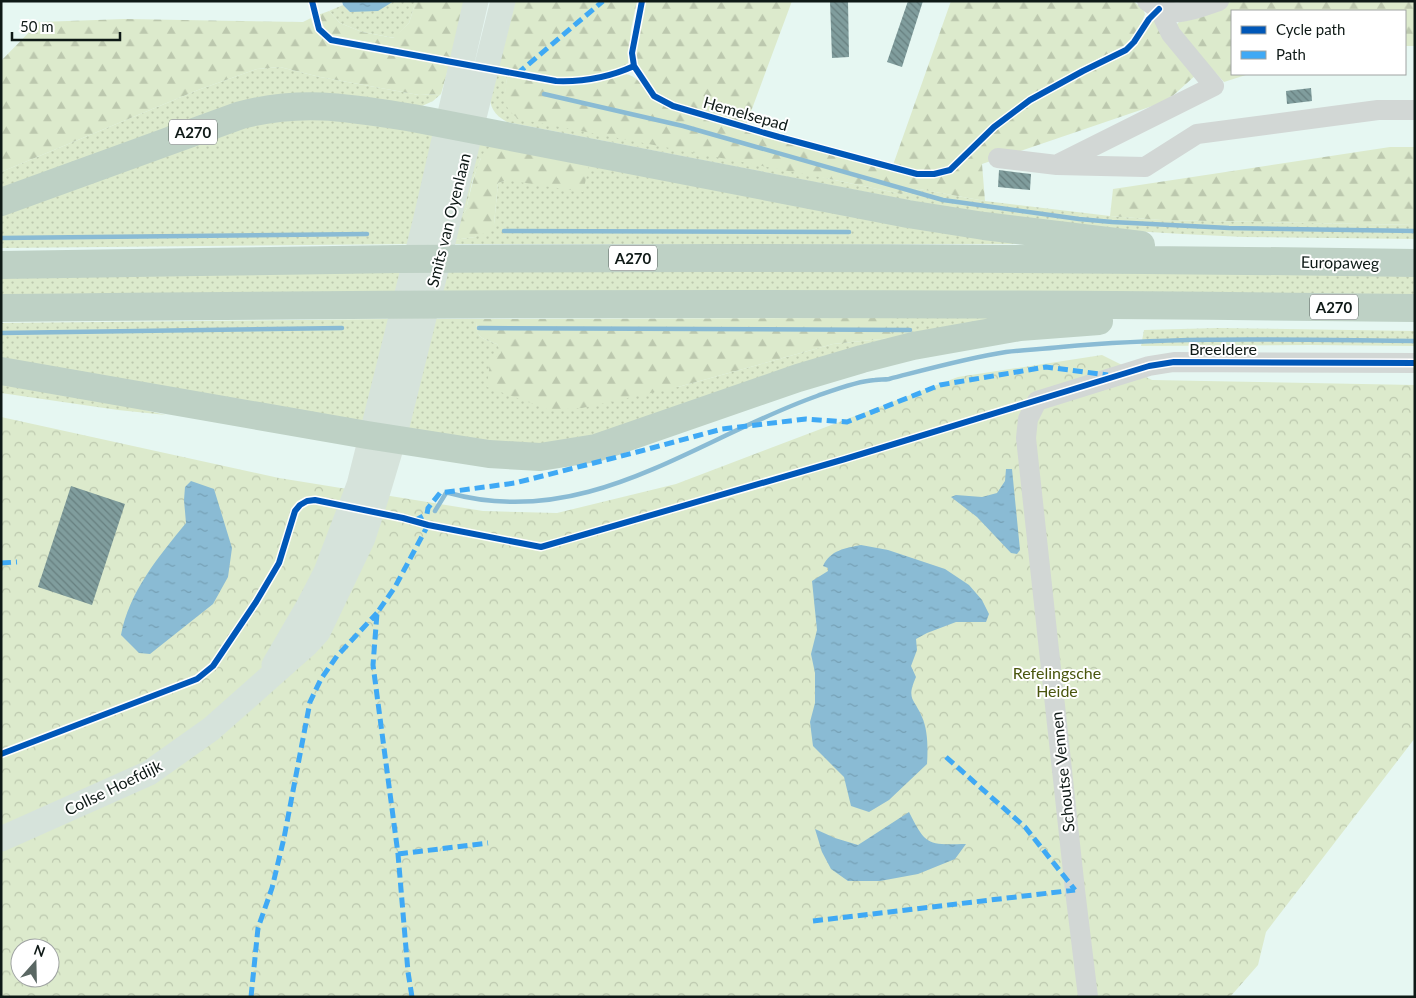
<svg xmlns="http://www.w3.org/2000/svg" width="1416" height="998" font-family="Lato,sans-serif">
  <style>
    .grass { fill: url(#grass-dots) }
    .forest { fill: url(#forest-firs) }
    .park { fill: url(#park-crowns); fill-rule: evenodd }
    .water { fill: url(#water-ripples) }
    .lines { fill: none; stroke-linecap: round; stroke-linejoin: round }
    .stream { stroke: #8abbd4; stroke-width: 4.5 }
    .building { fill: url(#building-back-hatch) }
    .minor { stroke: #d2d7d5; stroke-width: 20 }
    .major { stroke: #d6e3db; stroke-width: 25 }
    .highway { stroke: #bed1c5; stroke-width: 28 }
    .quiet { stroke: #3fa9f5; stroke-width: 5; stroke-dasharray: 10 5; stroke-linecap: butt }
    .cycleway-casing { stroke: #fff; stroke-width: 9 }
    .cycleway { stroke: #0057b8; stroke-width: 6 }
    .labels { text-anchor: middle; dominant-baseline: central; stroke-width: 4; stroke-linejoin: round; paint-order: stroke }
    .shield { fill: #fff; stroke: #565e5c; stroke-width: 1 }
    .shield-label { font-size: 15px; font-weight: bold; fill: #0e1916 }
    .street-label { font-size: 16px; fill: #0e1916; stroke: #fff }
    .park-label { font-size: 16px; fill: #4a560e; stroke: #fff }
  </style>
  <defs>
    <pattern id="grass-dots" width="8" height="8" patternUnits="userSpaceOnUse" patternTransform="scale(1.25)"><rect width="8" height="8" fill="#dceacc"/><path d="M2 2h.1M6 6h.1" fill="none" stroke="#bcc8ae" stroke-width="1.8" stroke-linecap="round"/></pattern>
    <pattern id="forest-firs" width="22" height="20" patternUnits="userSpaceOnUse" patternTransform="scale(1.25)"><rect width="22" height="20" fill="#dceacc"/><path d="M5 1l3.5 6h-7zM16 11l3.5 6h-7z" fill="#bcc8ae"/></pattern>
    <pattern id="park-crowns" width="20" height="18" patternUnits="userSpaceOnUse" patternTransform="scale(1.25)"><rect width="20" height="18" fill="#dceacc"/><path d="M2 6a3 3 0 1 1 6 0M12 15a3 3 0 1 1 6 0" fill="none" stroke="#bcc8ae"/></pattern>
    <pattern id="water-ripples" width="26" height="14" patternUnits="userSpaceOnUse" patternTransform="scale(1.25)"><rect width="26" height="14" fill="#8abbd4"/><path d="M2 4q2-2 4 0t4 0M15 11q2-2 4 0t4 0" fill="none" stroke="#76a0b5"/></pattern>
    <pattern id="building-back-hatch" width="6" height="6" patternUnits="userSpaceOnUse" patternTransform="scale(1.25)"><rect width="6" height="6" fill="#809d9d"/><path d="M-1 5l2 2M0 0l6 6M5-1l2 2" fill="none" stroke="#677f7f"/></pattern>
  </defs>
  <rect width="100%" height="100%" fill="#e6f7f2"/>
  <path class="grass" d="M 393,1 L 416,1 L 409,23 L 395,38 L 362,32 L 340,23 L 329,11 L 343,5 L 350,12 Z
    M 280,67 L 320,77 L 419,95 L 441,94 L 433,101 L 422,106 L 355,98 L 1,192 L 1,172 L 198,90 L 257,69 Z
    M 492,74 L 507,76 L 505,98 L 830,179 L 901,194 L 919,189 L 985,201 L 1110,216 L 1161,220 L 1415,225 L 1415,239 L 1244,237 L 1182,234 L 1134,231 L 984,215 L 507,122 C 485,110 490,96 492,74 Z
    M 290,113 L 437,131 L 411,244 L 1,248 L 1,209 L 133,163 Z
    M 475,141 L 1084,244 L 453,244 L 454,240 L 475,237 L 494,224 L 498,183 L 506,180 L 481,158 L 472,182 L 466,210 L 464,213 L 461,213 Z
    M 1415,271 L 1415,299 L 1,300 L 1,272 Z
    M 891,318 L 1049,318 L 545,452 L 408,431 L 435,319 L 476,319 C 476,338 481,338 497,344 L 502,353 L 678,387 L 833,344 L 891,338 Z
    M 391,319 L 369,425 L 1,363 L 1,323 Z
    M 1218,328 L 1415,331 L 1415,346 L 1309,345 L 1141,346 L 1144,330 Z
    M 1,380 L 64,391 L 166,415 L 118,410 L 1,393 Z"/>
  <path class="forest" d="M 416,1 L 467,1 L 451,58 L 332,35 L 326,31 L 318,15 L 329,11 L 340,23 L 362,32 L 394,38 L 409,23 Z
    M 510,1 L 637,1 L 631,29 L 628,63 C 623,67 617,69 611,71 C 573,83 532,76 494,66 Z
    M 645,1 L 792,1 L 746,125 C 707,113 641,106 636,55 C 635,37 641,18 645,1 Z
    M 951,1 L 1133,1 L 1143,9 L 1145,14 L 1140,27 L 1129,43 L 1084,66 L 1018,105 L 997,120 L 953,163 L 939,170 L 921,172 L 893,165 Z
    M 1237,1 L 1415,1 L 1415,46 L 1405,46 L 1405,11 L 1232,11 L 1232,74 L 1249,74 L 1224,82 L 1177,31 L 1176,25 L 1179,22 L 1227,3 Z
    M 311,18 C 314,30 318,37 330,42 L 449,66 L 441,94 L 419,95 L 320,77 L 280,67 L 257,69 L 198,90 L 1,172 L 1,61 L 39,22 L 125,19 L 303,22 Z
    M 1154,19 L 1197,74 L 1167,101 L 982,164 L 985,201 L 919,189 L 901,194 L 830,179 L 519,119 C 500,106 505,97 507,76 C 532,81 557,87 582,85 C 596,84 611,78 624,74 C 638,75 642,87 651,96 C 656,102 664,105 671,109 L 908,175 L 923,178 L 935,178 L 954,172 L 992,131 L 1013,116 L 1072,79 L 1130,51 L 1140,40 L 1149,24 Z
    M 492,147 L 589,165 L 583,192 L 507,180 L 498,183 L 494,224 L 492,230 L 475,237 L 454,240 L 461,213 L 464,213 L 466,210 C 471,189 475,168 485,150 Z
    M 1390,147 L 1415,147 L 1415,225 L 1161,220 L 1110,216 L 1113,189 Z
    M 891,318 L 891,338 L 833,344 L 678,387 L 582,408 L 550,410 L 487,387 L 490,362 L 501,353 L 497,344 C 481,338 476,338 476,319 Z"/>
  <path class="park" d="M 1102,355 L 1152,380 L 1415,385 L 1415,738 L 1266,932 L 1258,965 L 1230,997 L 1,997 L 1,417 L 279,478 L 483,511 L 557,513 L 676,484 L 958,377 ZM 20,948 L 50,948 L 50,978 L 20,978 Z"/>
  <path class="water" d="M 342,1 L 394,1 L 378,11 L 350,12 L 343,5 Z
    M 1006,469 L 1012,469 L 1020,550 L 1017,554 L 1011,553 L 977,517 L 951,497 L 956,495 L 982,497 L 997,493 L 1005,481 Z
    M 191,481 L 214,489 L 232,548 L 228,577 L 213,604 L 150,654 L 139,653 L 121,635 C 129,592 159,556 186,523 L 184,500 L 185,487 Z
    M 861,545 L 888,550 L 945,569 L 969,585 L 982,600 L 989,614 L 986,622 L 956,622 L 927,633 L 916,639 L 917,650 L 911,666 L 916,677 C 906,700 914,698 922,717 C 928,730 928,749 927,764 L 889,800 L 869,812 L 851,806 L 844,777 L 813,746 L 810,722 L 815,703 L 815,673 L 811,654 L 817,630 L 812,581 L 828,571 L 828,568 L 823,566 C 830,550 846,548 861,545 Z
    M 909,812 C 926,846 928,845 966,844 L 955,859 L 918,874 L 880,881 L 848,881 L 831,869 L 822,852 L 815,829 L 835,838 L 858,845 Z"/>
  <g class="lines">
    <path class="stream" d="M 544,94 L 683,126 L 943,200 L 1079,219 L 1112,222 L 1229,228 L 1415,231
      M 504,231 L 849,232
      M 1,238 L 367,234
      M 479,328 L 910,330
      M 1,333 L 342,328
      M 435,511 L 446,493 L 449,493 C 587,531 695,439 817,396 C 834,390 857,381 875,380 C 880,379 884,380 889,379 C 928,369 967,358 1006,352 C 1024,350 1043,349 1061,347 C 1178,336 1297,340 1415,341"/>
  </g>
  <path class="building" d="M 830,1 L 848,1 L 849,57 L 832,58 Z
    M 908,1 L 923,1 L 902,67 L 887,62 Z
    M 1311,88 L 1312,101 L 1287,104 L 1286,91 Z
    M 999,170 L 1031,174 L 1030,190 L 998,187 Z
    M 71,486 L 125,504 L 92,605 L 38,587 Z"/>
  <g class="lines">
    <path class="minor" d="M 1147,1 C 1171,21 1193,10 1219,1
      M 998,158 L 1057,165 L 1145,167 L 1197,134 L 1378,110 L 1415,110
      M 1060,163 L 1214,86 L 1171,34 L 1159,9
      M 1088,997 L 1075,890 L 1026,438 L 1028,419 L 1037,401 L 1149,366 L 1174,362 L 1415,363"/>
    <path class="major" d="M 274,665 L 309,605 L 326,572 L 359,485 L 425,222 L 476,1
      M 1,839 L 149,773 L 211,729 L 306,645 L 318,632 L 363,538 L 376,498 L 394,438 L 503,1"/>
    <path class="highway" d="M 1,202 L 241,115 C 304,99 350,108 413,118 L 908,214 L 984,226 L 1141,245
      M 1,265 C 134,264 266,260 399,259 C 738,257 1076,258 1415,263
      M 1,308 C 472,303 944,302 1415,308
      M 1,371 L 367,435 L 489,454 L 540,457 L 596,448 L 798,378 L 862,359 L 913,346 L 1020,327 L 1099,321"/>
    <path class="quiet" d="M 517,74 L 603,1
      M 414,521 L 427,514 L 428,508 L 440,493 L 515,483 L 637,452 L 722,429 L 806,419 L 847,422 L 940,385 L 1046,367 L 1108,375
      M 1,563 L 17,562
      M 946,757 L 1025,827 L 1075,890
      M 398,854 L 488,843
      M 813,921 L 1075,890
      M 251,997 L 258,928 L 272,888 L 284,838 L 310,702 L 321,679 L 337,656 L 377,613
      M 412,997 L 408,972 L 398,854 L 373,665 L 377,613 L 395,587 L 428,525"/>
    <g class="cycleway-casing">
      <path id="cycleway" d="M 312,1 L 319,29 L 331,40 L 556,81 C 583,82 610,77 634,66
        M 642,1 L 632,53 L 634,66 L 654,96 L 673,106 L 779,137 L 917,174 L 934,174 L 950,170 L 994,127 L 1030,100 L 1083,71 L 1126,50 L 1134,42 L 1149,19 L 1159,9
        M 1,754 L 197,679 L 213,666 L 256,602 L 279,563 L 295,511 L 300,505 L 307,501 L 315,500 L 403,518 L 428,525 L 541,547 L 845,459 L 1149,366 L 1174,362 L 1415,363"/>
    </g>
    <use href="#cycleway" class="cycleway"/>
  </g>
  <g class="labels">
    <g class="shield">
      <rect x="169" y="119.5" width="48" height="25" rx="4"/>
      <rect x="609" y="245.5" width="48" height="25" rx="4"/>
      <rect x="1310" y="294.5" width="48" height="25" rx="4"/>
    </g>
    <g class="shield-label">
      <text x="193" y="132">A270</text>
      <text x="633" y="258">A270</text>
      <text x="1334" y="307">A270</text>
    </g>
    <g class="street-label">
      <text transform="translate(746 113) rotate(16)">Hemelsepad</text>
      <text transform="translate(448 220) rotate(-76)">Smits van Oyenlaan</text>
      <text transform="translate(1340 262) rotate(1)">Europaweg</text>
      <text x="1223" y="348">Breeldere</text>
      <text transform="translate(1062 772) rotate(-96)">Schoutse Vennen</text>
      <text transform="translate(113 787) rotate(-26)">Collse Hoefdijk</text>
    </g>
    <g class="park-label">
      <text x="1057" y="672">Refelingsche<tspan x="1057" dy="18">Heide</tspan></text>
    </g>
  </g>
  <rect width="1416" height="998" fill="none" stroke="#0e1916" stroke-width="5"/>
  <rect x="1231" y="10" width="175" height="65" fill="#ffffff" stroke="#9fa3a2"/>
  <rect x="1241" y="26" width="25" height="8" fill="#0057b8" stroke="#9fa3a2"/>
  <text x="1276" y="35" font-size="15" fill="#0e1916">Cycle path</text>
  <rect x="1241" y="51" width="25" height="8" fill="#3fa9f5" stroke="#9fa3a2"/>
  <text x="1276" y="60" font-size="15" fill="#0e1916">Path</text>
  <g transform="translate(35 963) rotate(20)"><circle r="24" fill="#ffffff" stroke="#9fa3a2"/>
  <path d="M0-4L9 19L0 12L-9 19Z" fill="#5a6763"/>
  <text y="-8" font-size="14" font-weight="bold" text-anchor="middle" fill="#0e1916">N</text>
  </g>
  <path d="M12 32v8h108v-8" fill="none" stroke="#0e1916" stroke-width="2.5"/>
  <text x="20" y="32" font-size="15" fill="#0e1916" stroke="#ffffff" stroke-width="4" paint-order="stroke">50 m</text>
</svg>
